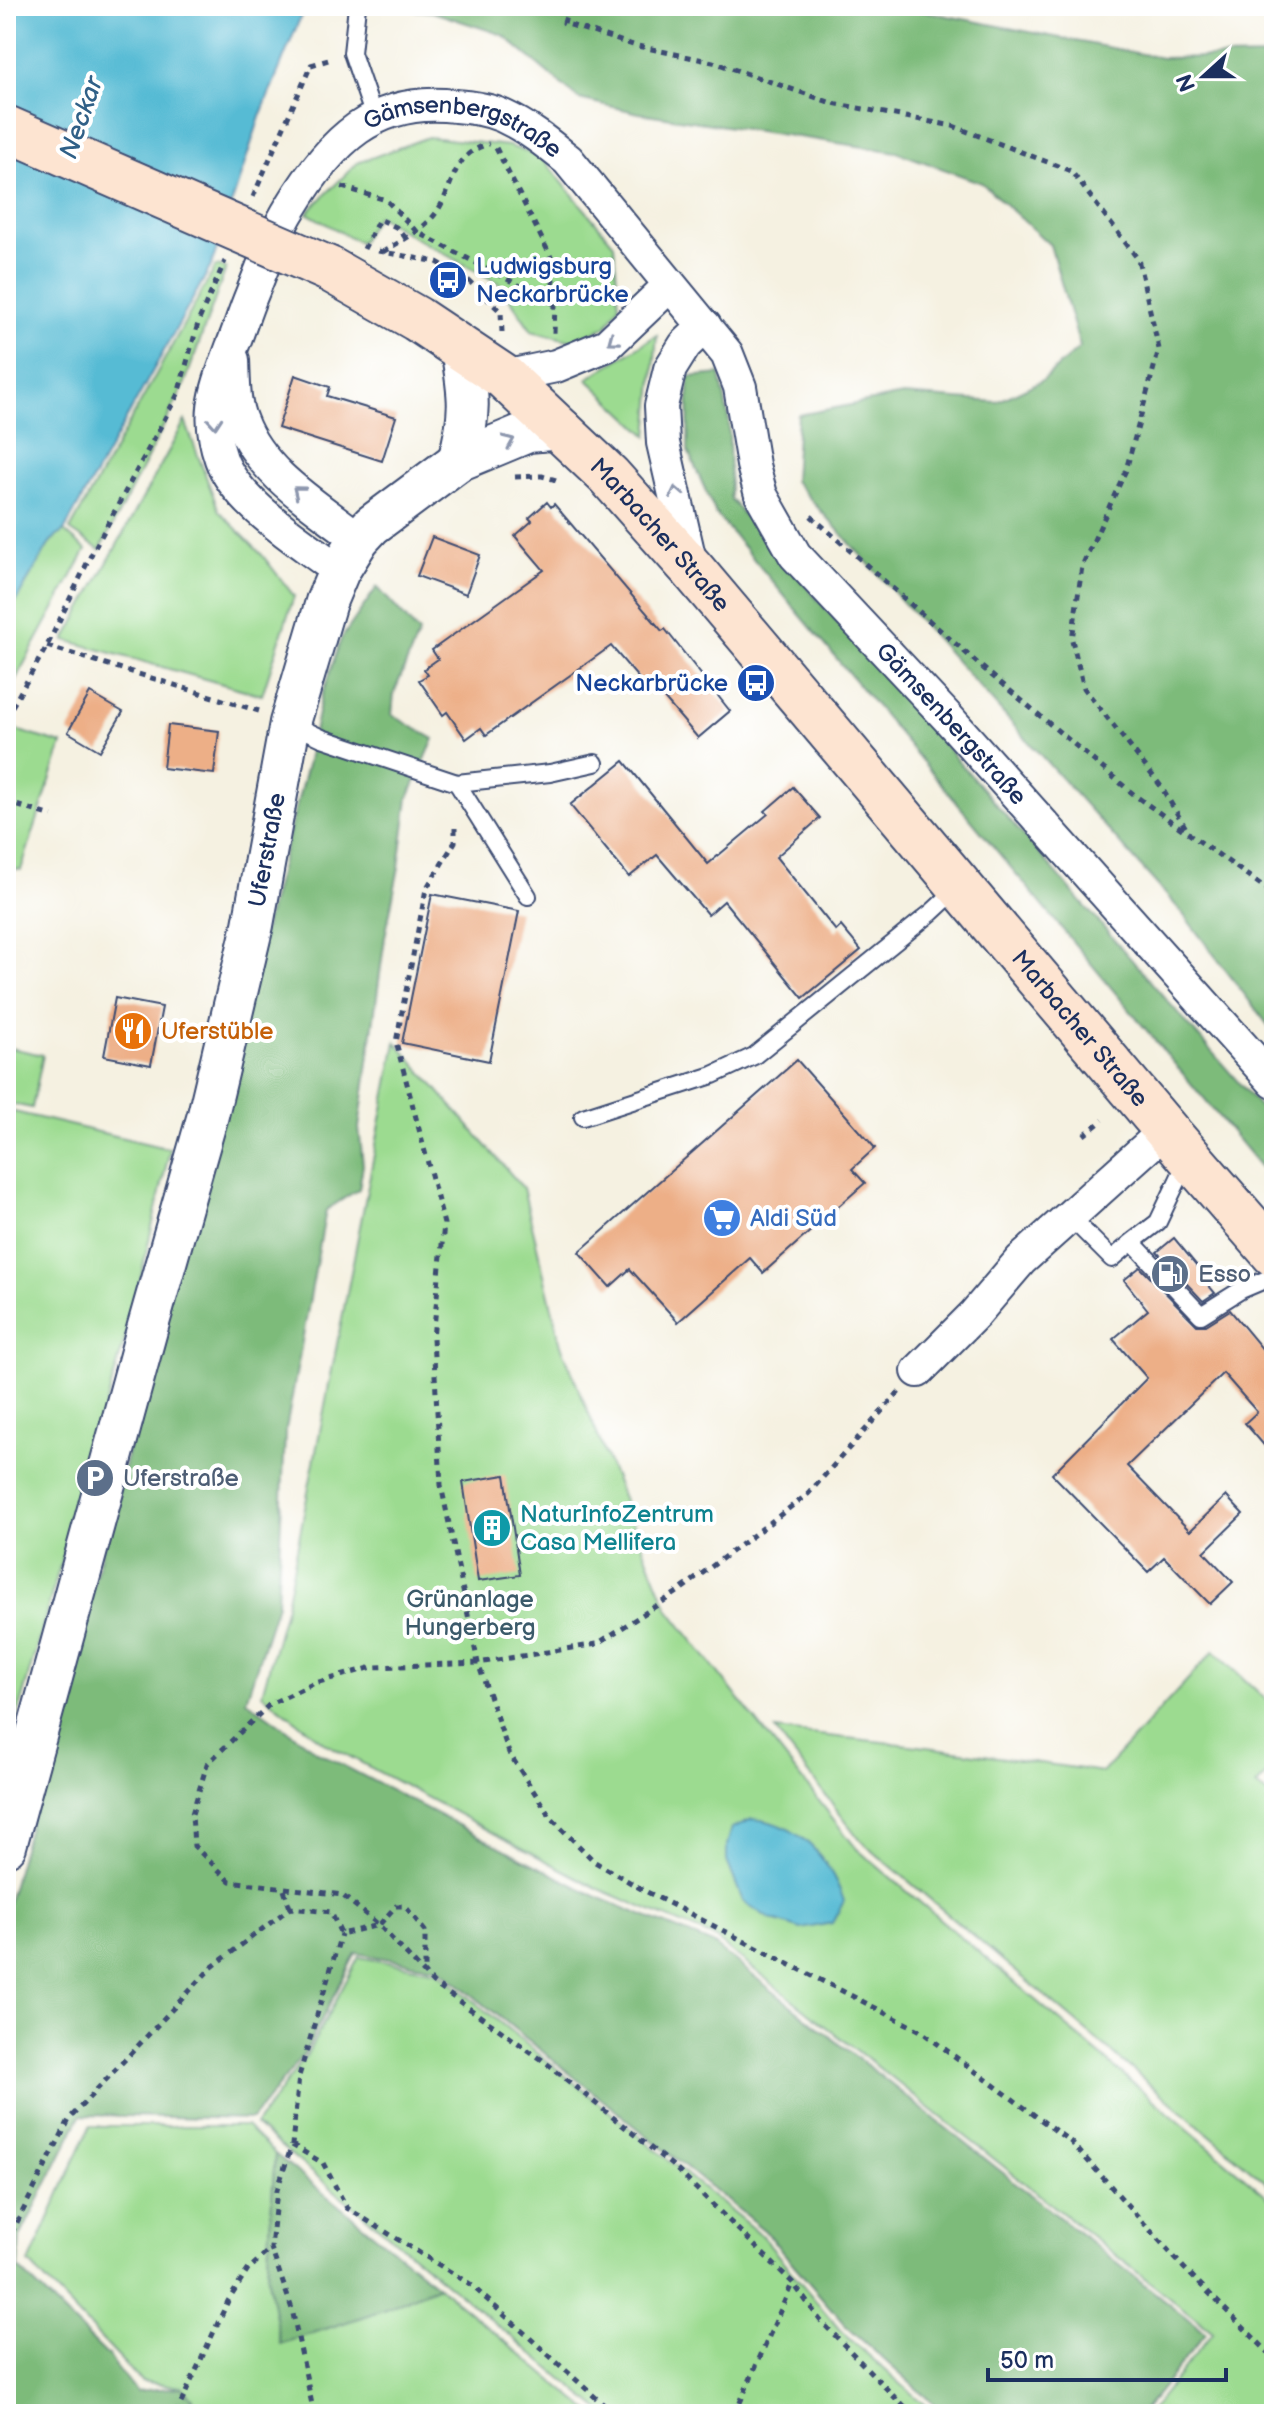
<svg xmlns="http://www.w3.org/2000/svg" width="1280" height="2420" font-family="'Balsamiq Sans',sans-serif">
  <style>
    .green { fill: #9cdb90; stroke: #5c8577; stroke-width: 2 }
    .forest { fill: #7dbb7a; stroke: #4c756c; stroke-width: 2 }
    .water { fill: #56bbd4; stroke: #387599; stroke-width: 2 }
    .building { fill: #edaf87 }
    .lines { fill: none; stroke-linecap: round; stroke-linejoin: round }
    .service-casing { stroke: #3c4c72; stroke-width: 20 }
    .minor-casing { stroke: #3c4c72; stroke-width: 36 }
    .tertiary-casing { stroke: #3c4c72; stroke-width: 44 }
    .secondary-casing { stroke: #3c4c72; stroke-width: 48 }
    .path { stroke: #3c4c72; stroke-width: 5; stroke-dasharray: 6 6; stroke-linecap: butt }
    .service { stroke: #fff; stroke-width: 16 }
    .minor { stroke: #fff; stroke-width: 32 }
    .tertiary { stroke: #fff; stroke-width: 40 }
    .secondary { stroke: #fde4d1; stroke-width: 44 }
    .secondary-bridge-casing { stroke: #3c4c72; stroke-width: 48; stroke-linecap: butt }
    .secondary-bridge { stroke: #fde4d1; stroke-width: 44 }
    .oneway { stroke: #8d97ae }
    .labels { text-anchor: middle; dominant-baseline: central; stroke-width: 8; stroke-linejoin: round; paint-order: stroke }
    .street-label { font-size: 24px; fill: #1b2f5e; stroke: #fff }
    .transit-label { font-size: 24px; fill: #164399; stroke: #fff; text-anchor: start }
    .food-label { font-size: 24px; fill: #c56008; stroke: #fff; text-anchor: start }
    .shop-label { font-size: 24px; fill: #366cbe; stroke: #fff; text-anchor: start }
    .service-label { font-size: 24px; fill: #4e5e75; stroke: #fff; text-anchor: start }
    .culture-label { font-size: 24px; fill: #0d838f; stroke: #fff; text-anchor: start }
    .park-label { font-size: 24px; fill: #3b5a6a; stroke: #fff }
    .water-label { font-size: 26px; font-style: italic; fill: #306087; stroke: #fff }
  </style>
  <rect width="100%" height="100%" fill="#fff"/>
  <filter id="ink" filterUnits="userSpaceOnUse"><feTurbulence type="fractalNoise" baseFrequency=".0125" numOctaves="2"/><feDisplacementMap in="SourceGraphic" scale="16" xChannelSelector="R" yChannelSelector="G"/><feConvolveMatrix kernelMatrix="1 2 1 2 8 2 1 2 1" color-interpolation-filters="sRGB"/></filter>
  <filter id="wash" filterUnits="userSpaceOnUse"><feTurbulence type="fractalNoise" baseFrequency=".006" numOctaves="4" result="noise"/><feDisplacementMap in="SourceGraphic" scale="32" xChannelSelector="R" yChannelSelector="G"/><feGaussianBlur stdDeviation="1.8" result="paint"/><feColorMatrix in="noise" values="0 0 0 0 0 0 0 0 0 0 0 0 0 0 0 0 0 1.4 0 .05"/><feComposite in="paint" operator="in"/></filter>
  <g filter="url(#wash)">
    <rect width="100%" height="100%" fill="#f5f1e1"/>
    <path class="green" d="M 428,137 L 509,146 L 541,157 L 614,244 L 619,306 L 606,327 L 572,341 L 532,331 L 499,283 L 415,238 L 377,215 L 360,243 L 307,213 L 357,163 Z
      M 216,266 L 226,268 L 183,388 L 100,550 L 70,530 Z
      M 657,335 L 648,436 L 587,379 Z
      M 185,421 L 219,511 L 262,555 L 294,596 L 262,695 L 65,640 Z
      M 64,531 L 86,550 L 6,697 L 6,618 L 51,541 Z
      M 6,727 L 62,744 L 21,870 L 6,868 Z
      M 396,1042 L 523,1188 L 561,1345 L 668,1609 L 857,1849 L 1274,2202 L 1274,2414 L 1148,2414 L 1213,2332 L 713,1937 L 599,1889 L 326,1744 L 262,1694 L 286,1605 Z
      M 6,1047 L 43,1055 L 32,1108 L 6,1103 Z
      M 6,1110 L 170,1149 L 132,1314 L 6,1754 Z
      M 1214,1651 L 1274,1707 L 1274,1768 L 1256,1786 L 1274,1799 L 1274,2189 L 861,1841 L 775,1730 L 927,1747 L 1103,1772 Z
      M 359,1957 L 437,1971 L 762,2236 L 840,2330 L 935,2414 L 605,2414 L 255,2125 L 306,2056 Z
      M 90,2126 L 246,2126 L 275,2154 L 267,2275 L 382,2310 L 438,2286 L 593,2414 L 206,2414 L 181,2387 L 141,2381 L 29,2263 Z"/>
    <path class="forest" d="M 372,6 L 897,6 L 1162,58 L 1274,56 L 1274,1033 L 1179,909 L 794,481 L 798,415 L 903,395 L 997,402 L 1043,380 L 1080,347 L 1050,245 L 982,183 L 897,152 L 639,113 L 579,99 L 503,35 L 433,12 Z
      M 720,374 L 729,421 L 730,499 L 1274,1123 L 1274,1183 L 716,514 L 688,451 L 689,377 Z
      M 377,587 L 419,633 L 394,693 L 392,715 L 434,739 L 408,798 L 399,867 L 385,937 L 359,1128 L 363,1165 L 359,1189 L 326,1210 L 285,1435 L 277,1604 L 246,1700 L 319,1753 L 595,1896 L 713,1944 L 1206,2333 L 1141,2414 L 945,2414 L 845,2325 L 765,2231 L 439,1968 L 356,1953 L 304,2054 L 252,2119 L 81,2115 L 20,2237 L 18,2268 L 107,2355 L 136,2391 L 181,2387 L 206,2414 L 6,2414 L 6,1909 L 47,1762 L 308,761 L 321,698 L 341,639 Z
      M 275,2154 L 438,2286 L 383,2310 L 280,2344 L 267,2275 Z"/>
    <path class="water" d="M 6,6 L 305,6 L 261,114 L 211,266 L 64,531 L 51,541 L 6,618 Z
      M 752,1819 C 799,1822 829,1858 844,1901 L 832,1923 L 801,1929 L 770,1919 L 743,1901 L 727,1861 L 727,1845 L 732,1828 Z"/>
    <g id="blocks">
      <path class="building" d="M 295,375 L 330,387 L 327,396 L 396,417 L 382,461 L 278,428 Z
        M 547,502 L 551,507 L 554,504 L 662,631 L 665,629 L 730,711 L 698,738 L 651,683 L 646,687 L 611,646 L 486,735 L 481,728 L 466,739 L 447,712 L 443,715 L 419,680 L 428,675 L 424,669 L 438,659 L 432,650 L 544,570 L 515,536 L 532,521 L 529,518 Z
        M 432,537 L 480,555 L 466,594 L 417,576 Z
        M 90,693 L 123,712 L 100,751 L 68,732 Z
        M 168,725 L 219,731 L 214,774 L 163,768 Z
        M 624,761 L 708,864 L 768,814 L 765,811 L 793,787 L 820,818 L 776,857 L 836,931 L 841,926 L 861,950 L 803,998 L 724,901 L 708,915 L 657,855 L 629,877 L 570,805 Z
        M 432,894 L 519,911 L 489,1061 L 402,1043 Z
        M 115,998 L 162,1007 L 151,1065 L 104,1056 Z
        M 797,1060 L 875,1148 L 852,1169 L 865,1183 L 763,1273 L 750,1258 L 678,1322 L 630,1269 L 610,1287 L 579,1252 Z
        M 1174,1238 L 1207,1278 L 1204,1280 L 1215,1293 L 1203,1301 L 1157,1252 Z
        M 1140,1267 L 1197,1325 L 1206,1325 L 1230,1310 L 1274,1363 L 1274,1457 L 1245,1423 L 1257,1412 L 1223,1373 L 1127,1466 L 1190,1531 L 1226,1496 L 1243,1514 L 1204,1552 L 1233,1582 L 1210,1604 L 1164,1557 L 1148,1572 L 1052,1474 L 1147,1378 L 1113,1339 L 1148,1310 L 1124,1280 Z
        M 505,1475 L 520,1575 L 478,1581 L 463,1482 Z"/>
    </g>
  </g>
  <g filter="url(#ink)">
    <use href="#blocks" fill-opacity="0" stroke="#3c4c72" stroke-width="2"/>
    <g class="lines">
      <g class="service-casing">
        <path id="service" d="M 357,6 L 352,53 L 374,117
          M 290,723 L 322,738 L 457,783 L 550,773 L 595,763
          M 457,783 L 528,896
          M 583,1117 L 713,1075 L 754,1056 L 932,912 L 959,887
          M 1069,1216 L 1112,1259 L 1132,1242 L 1201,1315 L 1241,1290 L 1274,1276
          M 1132,1242 L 1158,1222 L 1187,1161"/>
      </g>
      <g class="minor-casing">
        <g id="minor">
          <path d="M 233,360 C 234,380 233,402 241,421 C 261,474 317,506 359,539"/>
          <path d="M 504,377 L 556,366 L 607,345 L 669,286"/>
          <path d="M 692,569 L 663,443 L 661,406 L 670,369 L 685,345 L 705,326"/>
          <path id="s1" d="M 339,571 C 302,542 237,504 221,459 C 205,413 217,389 232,347 C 239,330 244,313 251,296 C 263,267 274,234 291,207 C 330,142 375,96 455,106 C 471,107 488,109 503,116 C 527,127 547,143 568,160 L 727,354 L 740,387 L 753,465 L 761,495 L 795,555 L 948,718 L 1274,1082"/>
          <path d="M 918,1371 L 975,1314 L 1021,1260 L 1166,1130"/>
        </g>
      </g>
      <g class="tertiary-casing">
        <g id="tertiary">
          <path d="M 458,461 C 472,413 469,396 461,348"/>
          <path id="s2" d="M 6,1846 L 148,1326 L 208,1115 L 253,925 L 290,723 L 326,602 L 339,571 L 359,539 L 372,525 L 458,461 L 528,432 L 562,429"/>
        </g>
      </g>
      <g class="secondary-casing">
        <g id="secondary">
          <path id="s3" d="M 329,269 L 417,319 L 504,377 L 609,476 L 692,569 L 1166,1130 L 1274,1254"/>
        </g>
      </g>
      <path class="path" d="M 569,6 L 564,23 L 633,45 L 713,62 L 832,103 L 953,126 L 1071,171 L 1138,259 L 1159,349 L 1126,470 L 1082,566 L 1072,640 L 1084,688 L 1160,785 L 1190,835
        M 496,148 L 551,257 L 555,304 L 554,333
        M 342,187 L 386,200 L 417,232 L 555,304
        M 253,197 L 311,65 L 332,59
        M 364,249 L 379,219 L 396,227 L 406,238
        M 378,251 L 437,262 L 467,279 L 501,312 L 502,332
        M 383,252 C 402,240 425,230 438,210 C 455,183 452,154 489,144
        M 515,477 L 542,476 L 556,480
        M 811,516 L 983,668 L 1137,797 L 1274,894
        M 47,646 L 259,711
        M 6,717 L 47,646 L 91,555 L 178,394 L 199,320 L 225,261
        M 6,802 L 52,816
        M 455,828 L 455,842 L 426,889 L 396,1042 L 444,1224 L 433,1338 L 441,1485 L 478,1663 L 509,1753 L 551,1818 L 595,1862 L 645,1891 L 919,2030 L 1071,2142 L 1184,2268 L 1274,2358
        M 1084,1135 L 1103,1120
        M 899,1392 L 808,1494 L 679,1591 L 597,1644 L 478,1663 L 373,1667 L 315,1683 L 270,1704 L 207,1764 L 192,1814 L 194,1846 L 230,1881 L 342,1895 L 379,1925 L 433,1983 L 541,2059 L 673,2166 L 793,2283 L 820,2320 L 911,2414
        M 284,1890 L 290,1908
        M 6,1900 L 12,1878
        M 292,2145 L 323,2163 L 347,2208 L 470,2284 L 614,2414
        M 6,2244 L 70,2118 L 211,1968 L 290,1908 L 331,1912 L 341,1934 L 379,1925 L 396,1906 L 405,1906 L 425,1931 L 425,1975
        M 176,2414 L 228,2301 L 248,2270 L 271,2248
        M 314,2414 L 292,2309 L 271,2248 L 277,2190 L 292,2145 L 299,2076 L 341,1934
        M 735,2414 L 792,2284"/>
      <use href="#service" class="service"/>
      <use href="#minor" class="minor"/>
      <use href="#tertiary" class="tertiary"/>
      <use href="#secondary" class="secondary"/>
      <g class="secondary-bridge-casing">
        <path id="secondary-bridge" d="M 6,128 L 329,269"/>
      </g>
      <use href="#secondary-bridge" class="secondary-bridge"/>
    </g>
    <defs><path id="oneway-chevron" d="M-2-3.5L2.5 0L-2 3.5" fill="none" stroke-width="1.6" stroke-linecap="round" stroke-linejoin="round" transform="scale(2)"/></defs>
    <g class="oneway">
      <use href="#oneway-chevron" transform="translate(613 340) rotate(143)"/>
      <use href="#oneway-chevron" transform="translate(215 423) rotate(85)"/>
      <use href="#oneway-chevron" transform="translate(509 441) rotate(-23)"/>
      <use href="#oneway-chevron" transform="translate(298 491) rotate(-141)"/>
      <use href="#oneway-chevron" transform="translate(676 492) rotate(-102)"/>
    </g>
  </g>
  <defs>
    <g id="bus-disc" transform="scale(2)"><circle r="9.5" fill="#1a4fb4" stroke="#fff"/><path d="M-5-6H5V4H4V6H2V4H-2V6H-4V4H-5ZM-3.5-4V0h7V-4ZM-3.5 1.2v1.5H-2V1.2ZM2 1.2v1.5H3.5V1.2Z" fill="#fff"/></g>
    <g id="restaurant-disc" transform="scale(2)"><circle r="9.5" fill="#e8710a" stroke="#fff"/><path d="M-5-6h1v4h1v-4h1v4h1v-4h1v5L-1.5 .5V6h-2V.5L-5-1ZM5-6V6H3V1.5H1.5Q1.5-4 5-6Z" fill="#fff"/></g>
    <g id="supermarket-disc" transform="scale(2)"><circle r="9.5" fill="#3f7fe0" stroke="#fff"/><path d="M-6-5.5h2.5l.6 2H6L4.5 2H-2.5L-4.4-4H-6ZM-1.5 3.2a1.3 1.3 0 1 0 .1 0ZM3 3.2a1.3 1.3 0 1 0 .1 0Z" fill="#fff"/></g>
    <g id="fuel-disc" transform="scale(2)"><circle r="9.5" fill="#5c6f8a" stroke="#fff"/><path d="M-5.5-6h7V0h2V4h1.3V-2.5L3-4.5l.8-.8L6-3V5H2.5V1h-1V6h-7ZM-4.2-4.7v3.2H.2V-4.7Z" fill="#fff"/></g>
    <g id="parking-disc" transform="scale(2)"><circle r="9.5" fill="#5c6f8a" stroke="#fff"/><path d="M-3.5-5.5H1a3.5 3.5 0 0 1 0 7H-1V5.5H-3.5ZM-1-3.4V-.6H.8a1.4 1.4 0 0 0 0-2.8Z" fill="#fff"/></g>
    <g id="building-disc" transform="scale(2)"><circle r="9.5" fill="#0f9aa8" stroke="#fff"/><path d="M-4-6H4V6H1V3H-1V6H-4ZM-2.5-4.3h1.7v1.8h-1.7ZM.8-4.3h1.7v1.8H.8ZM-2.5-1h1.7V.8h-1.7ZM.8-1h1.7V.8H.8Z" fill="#fff"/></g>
  </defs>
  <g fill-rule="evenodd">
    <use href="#bus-disc" x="448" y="280"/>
    <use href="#bus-disc" x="756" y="683"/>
    <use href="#restaurant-disc" x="133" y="1031"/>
    <use href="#supermarket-disc" x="722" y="1218"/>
    <use href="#fuel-disc" x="1170" y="1274"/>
    <use href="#parking-disc" x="95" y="1478"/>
    <use href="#building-disc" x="492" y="1528"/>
  </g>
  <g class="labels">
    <g class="street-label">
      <text stroke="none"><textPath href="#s1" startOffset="650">Gämsenbergstraße</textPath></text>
      <text stroke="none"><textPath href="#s3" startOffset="428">Marbacher Straße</textPath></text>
      <text stroke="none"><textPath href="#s1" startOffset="1462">Gämsenbergstraße</textPath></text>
      <text stroke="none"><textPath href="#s2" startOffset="1030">Uferstraße</textPath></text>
      <text stroke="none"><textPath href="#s3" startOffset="1076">Marbacher Straße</textPath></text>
    </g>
    <g class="transit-label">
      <text x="476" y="266">Ludwigsburg<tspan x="476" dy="28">Neckarbrücke</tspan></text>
      <text x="728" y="683" text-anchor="end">Neckarbrücke</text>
    </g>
    <g class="food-label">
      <text x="161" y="1031">Uferstüble</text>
    </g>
    <g class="shop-label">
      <text x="750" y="1218">Aldi Süd</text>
    </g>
    <g class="service-label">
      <text x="1198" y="1274">Esso</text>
      <text x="123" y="1478">Uferstraße</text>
    </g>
    <g class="culture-label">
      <text x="520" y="1514">NaturInfoZentrum<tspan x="520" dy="28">Casa Mellifera</tspan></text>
    </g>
    <g class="park-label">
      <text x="470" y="1599">Grünanlage<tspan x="470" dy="28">Hungerberg</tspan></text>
    </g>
    <g class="water-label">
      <text transform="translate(82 118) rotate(-71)">Neckar</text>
    </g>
  </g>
  <rect width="1280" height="2420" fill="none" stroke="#fff" stroke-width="32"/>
  <g transform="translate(1204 76) rotate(249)" stroke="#ffffff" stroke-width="6" paint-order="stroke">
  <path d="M0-6L14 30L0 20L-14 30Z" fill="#1b2f5e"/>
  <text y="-12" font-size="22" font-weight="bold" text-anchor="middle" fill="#1b2f5e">N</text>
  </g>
  <path d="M988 2368v12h238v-12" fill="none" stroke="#1b2f5e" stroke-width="4"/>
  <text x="1000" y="2368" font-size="24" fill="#1b2f5e" stroke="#ffffff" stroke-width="6" paint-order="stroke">50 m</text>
</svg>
